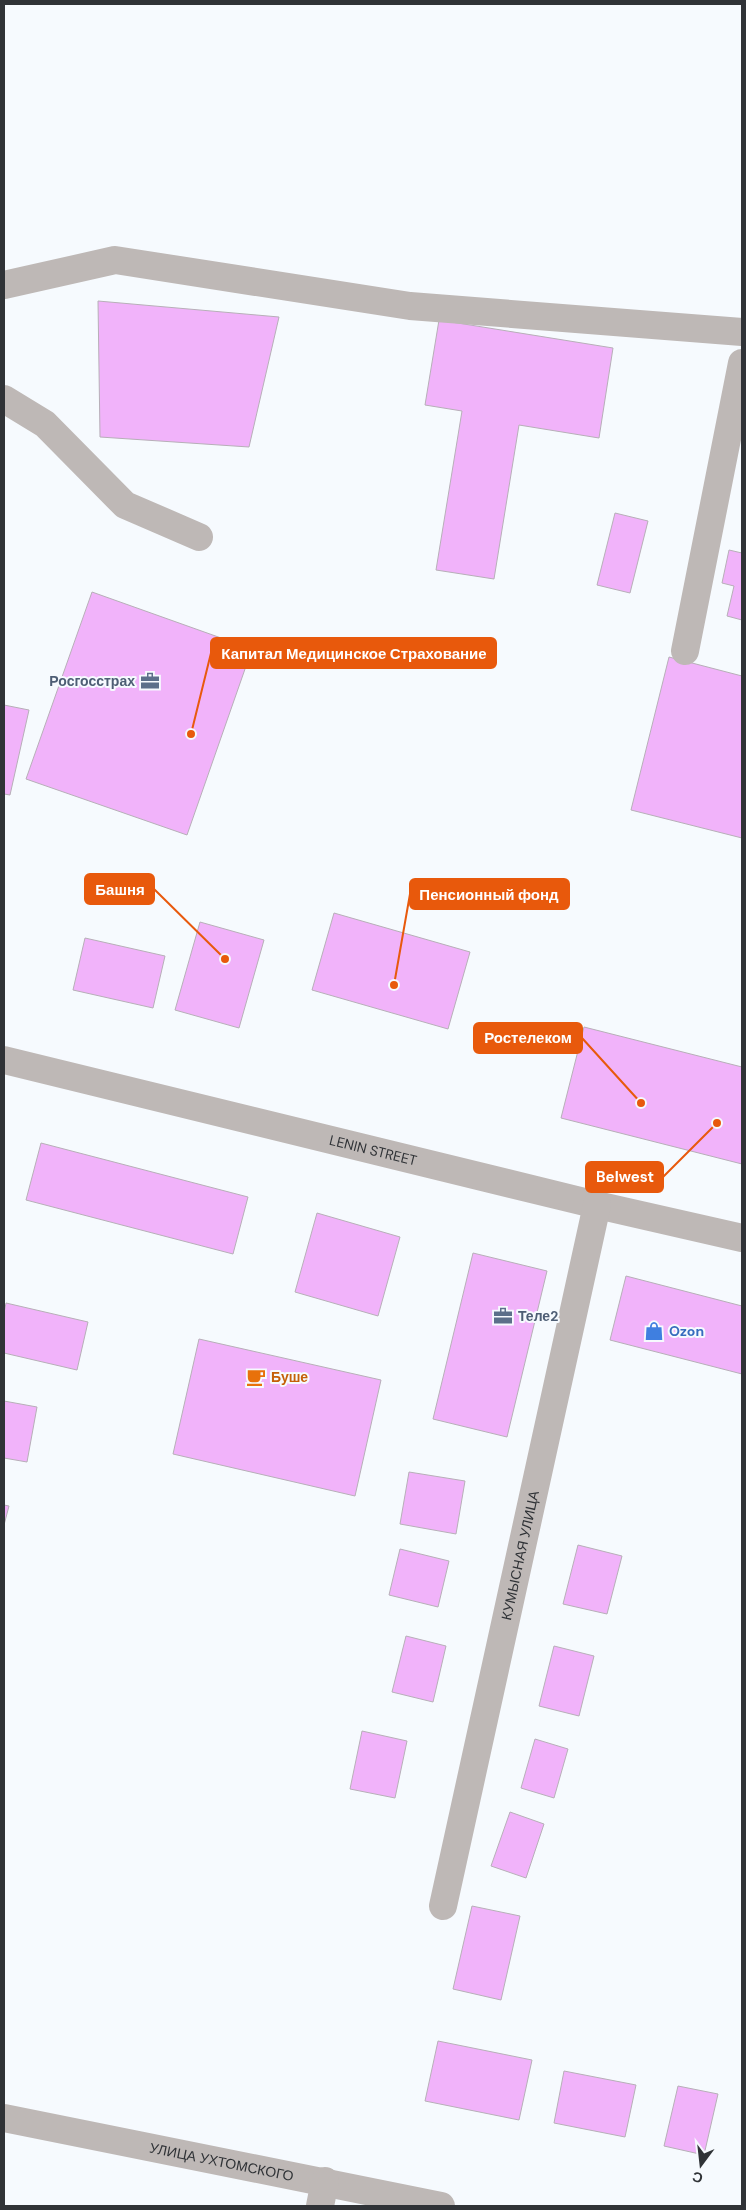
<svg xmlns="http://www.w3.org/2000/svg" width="746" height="2210" font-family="'DM Sans',sans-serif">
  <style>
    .building { fill: #f1b3fa; stroke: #b7afb8 }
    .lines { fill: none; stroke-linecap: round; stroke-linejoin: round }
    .minor { stroke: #beb8b6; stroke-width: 28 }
    .labels { text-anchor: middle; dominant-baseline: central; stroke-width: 4; stroke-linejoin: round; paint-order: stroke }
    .service-label { font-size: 14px; font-weight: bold; fill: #4e5e75; stroke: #f6fafe; text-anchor: end }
    .street-label { font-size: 14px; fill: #303337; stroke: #f6fafe }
    .shop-label { font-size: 14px; font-weight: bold; fill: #366cbe; stroke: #f6fafe; text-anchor: start }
    .food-label { font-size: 14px; font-weight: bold; fill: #c56008; stroke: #f6fafe; text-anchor: start }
    .leader { fill: none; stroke: #e8590c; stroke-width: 2 }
    .callout-dot { fill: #e8590c; stroke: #f6fafe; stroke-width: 2 }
    .callout { fill: #e8590c; stroke: #e8590c; stroke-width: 2 }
    .callout-label { font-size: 15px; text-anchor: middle; font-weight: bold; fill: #fff }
  </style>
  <rect width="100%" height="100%" fill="#f6fafe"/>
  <path class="building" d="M 98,301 L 279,317 L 249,447 L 100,437 Z
    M 439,320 L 613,348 L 599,438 L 519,425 L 494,579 L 436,570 L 462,411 L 425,405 Z
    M 615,513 L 648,521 L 630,593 L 597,585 Z
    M 729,550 L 742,553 L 742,620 L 727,616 L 734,586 L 722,583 Z
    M 92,592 L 252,649 L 187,835 L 26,779 Z
    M 669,657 L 742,676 L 742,838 L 631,810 Z
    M 4,705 L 29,710 L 10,795 L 4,794 Z
    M 334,913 L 470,952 L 448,1029 L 312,990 Z
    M 200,922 L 264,940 L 239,1028 L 175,1010 Z
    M 85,938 L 165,956 L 153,1008 L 73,990 Z
    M 584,1027 L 742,1067 L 742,1164 L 561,1118 Z
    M 41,1143 L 248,1197 L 233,1254 L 26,1200 Z
    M 317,1213 L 400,1237 L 378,1316 L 295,1292 Z
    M 473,1253 L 547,1271 L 507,1437 L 433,1419 Z
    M 626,1276 L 742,1306 L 742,1374 L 610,1340 Z
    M 6,1303 L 88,1322 L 77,1370 L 4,1353 L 4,1313 Z
    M 199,1339 L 381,1380 L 355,1496 L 173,1454 Z
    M 4,1401 L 37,1407 L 27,1462 L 4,1458 Z
    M 409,1472 L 465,1481 L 456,1534 L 400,1524 Z
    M 4,1505 L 9,1506 L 4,1525 Z
    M 578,1545 L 622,1556 L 607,1614 L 563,1604 Z
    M 400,1549 L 449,1561 L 438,1607 L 389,1595 Z
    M 406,1636 L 446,1646 L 433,1702 L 392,1692 Z
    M 554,1646 L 594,1656 L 579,1716 L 539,1706 Z
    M 362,1731 L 407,1741 L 395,1798 L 350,1789 Z
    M 535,1739 L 568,1749 L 554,1798 L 521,1788 Z
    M 510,1812 L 544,1824 L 526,1878 L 491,1866 Z
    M 472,1906 L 520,1916 L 501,2000 L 453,1989 Z
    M 438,2041 L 532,2060 L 519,2120 L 425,2101 Z
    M 564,2071 L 636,2085 L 625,2137 L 554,2123 Z
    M 678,2086 L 718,2094 L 704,2155 L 664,2146 Z"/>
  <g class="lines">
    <g class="minor">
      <path d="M 4,285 L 115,260 L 410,306 L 742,332"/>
      <path d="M 4,399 L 45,424 L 125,505 L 199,537"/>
      <path d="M 685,651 L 742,363"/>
      <path id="s1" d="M 4,1060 L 597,1205 L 742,1238"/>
      <path id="s2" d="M 443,1906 L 597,1205"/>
      <path id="s3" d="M 4,2118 L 441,2206"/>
      <path d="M 320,2206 L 325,2181"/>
    </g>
  </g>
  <defs>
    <g id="office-bare" transform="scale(1.5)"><path d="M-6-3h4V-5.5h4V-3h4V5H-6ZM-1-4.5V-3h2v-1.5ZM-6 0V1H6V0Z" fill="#5c6f8a" stroke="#f6fafe" stroke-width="2.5" paint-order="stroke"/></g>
    <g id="shop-bare" transform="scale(1.5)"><path d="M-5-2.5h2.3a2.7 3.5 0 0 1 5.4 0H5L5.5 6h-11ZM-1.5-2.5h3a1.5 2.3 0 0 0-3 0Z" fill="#3f7fe0" stroke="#f6fafe" stroke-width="2.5" paint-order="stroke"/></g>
    <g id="cafe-bare" transform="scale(1.5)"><path d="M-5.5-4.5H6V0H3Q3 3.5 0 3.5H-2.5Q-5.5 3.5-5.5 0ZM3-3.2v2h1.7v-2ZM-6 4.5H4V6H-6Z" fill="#e8710a" stroke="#f6fafe" stroke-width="2.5" paint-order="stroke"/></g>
  </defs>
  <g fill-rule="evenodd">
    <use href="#office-bare" x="150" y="681"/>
    <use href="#office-bare" x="503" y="1316"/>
    <use href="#shop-bare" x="654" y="1331"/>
    <use href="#cafe-bare" x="256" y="1377"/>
  </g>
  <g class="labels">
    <g class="service-label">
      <text x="135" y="681">Росгосстрах</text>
      <text x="518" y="1316" text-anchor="start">Теле2</text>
    </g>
    <g class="street-label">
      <text stroke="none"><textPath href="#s1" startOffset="380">LENIN STREET</textPath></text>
      <text stroke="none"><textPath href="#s2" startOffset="359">КУМЫСНАЯ УЛИЦА</textPath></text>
      <text stroke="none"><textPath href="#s3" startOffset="222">УЛИЦА УХТОМСКОГО</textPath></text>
    </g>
    <g class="shop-label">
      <text x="669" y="1331">Ozon</text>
    </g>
    <g class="food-label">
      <text x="271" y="1377">Буше</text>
    </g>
  </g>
  <path class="leader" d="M191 734L211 653M225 959L154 889M394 985L410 894M641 1103L582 1038M717 1123L663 1177"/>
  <g class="callout-dot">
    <circle cx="191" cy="734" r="5"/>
    <circle cx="225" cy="959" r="5"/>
    <circle cx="394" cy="985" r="5"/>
    <circle cx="641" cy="1103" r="5"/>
    <circle cx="717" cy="1123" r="5"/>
  </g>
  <g class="callout">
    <rect x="211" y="638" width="285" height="30" rx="5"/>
    <rect x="85" y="874" width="69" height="30" rx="5"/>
    <rect x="410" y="879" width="159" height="30" rx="5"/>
    <rect x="474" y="1023" width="108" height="30" rx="5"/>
    <rect x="586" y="1162" width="77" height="30" rx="5"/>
  </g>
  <g class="callout-label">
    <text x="354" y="659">Капитал Медицинское Страхование</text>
    <text x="120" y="895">Башня</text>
    <text x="489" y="900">Пенсионный фонд</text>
    <text x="528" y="1043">Ростелеком</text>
    <text x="625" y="1182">Belwest</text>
  </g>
  <rect width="746" height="2210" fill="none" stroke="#303337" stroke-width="10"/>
  <g transform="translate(701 2165) rotate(195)" stroke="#f6fafe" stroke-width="4" paint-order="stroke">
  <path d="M0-4L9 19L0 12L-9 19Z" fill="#303337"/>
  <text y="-8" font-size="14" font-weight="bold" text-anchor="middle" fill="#303337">С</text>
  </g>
</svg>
